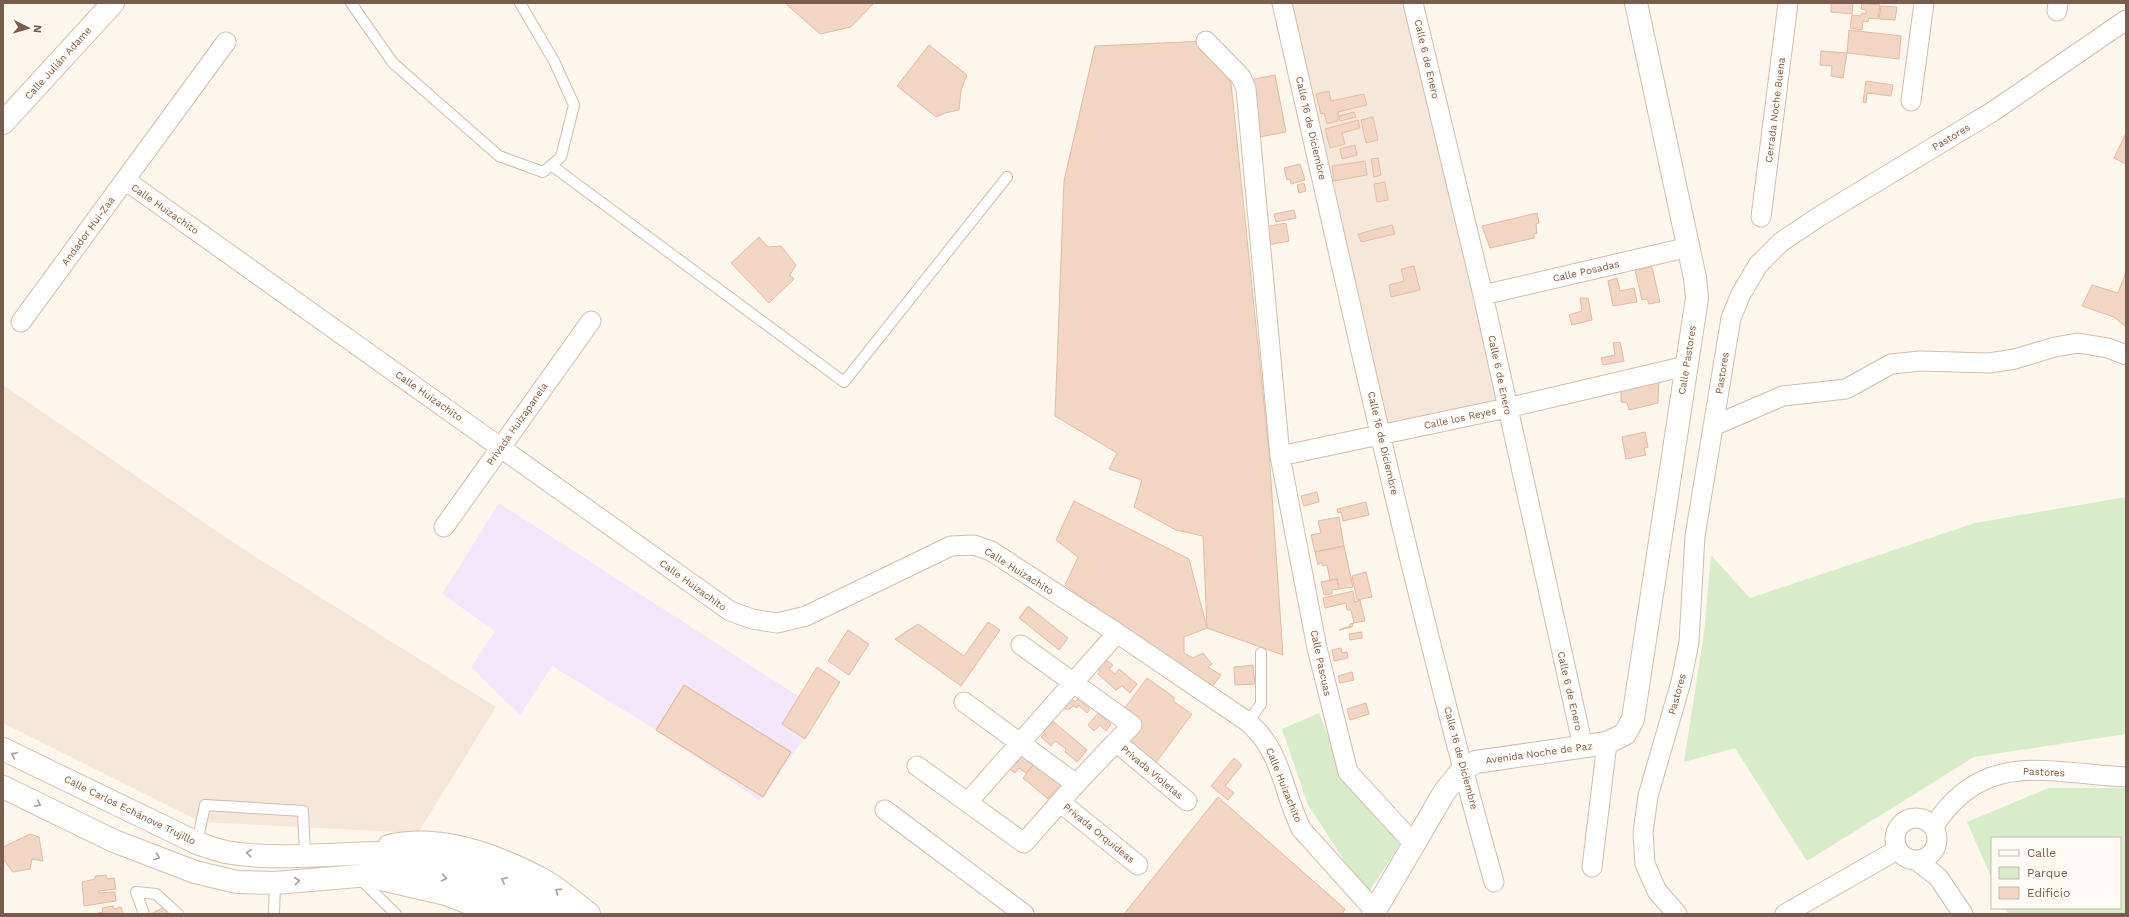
<svg xmlns="http://www.w3.org/2000/svg" width="2129" height="917" font-family="'Work Sans',sans-serif">
  <style>
    .residential { fill: #f5e8da }
    .education { fill: #f3e8fa }
    .green { fill: #d8ecc9 }
    .building { fill: #f3d5c3; stroke: #e6bba3 }
    .lines { fill: none; stroke-linecap: round; stroke-linejoin: round }
    .service-casing { stroke: #d1beb0; stroke-width: 12 }
    .minor-casing { stroke: #d1beb0; stroke-width: 21 }
    .tertiary-casing { stroke: #d1beb0; stroke-width: 24 }
    .secondary-casing { stroke: #d6c0b0; stroke-width: 24 }
    .service { stroke: #fff; stroke-width: 10 }
    .minor { stroke: #fff; stroke-width: 19 }
    .tertiary { stroke: #fff; stroke-width: 22 }
    .secondary { stroke: #fff; stroke-width: 22 }
    .oneway { stroke: #af9d94 }
    .labels { text-anchor: middle; dominant-baseline: central; stroke-width: 3; stroke-linejoin: round; paint-order: stroke }
    .street-label { font-size: 10px; fill: #7a5c4d; stroke: #fffaf3 }
  </style>
  <rect width="100%" height="100%" fill="#fdf6ec"/>
  <path class="residential" d="M 1282,3 L 1412,3 L 1507,408 L 1381,434 Z
    M 3,385 L 237,545 L 496,707 L 418,833 L 201,822 L 3,723 Z"/>
  <path class="education" d="M 499,503 L 823,712 L 760,801 L 656,730 L 552,666 L 520,715 L 471,667 L 495,631 L 442,594 Z"/>
  <path class="green" d="M 2126,497 L 2126,734 L 1974,757 L 1807,861 L 1735,748 L 1684,762 L 1704,633 L 1711,555 L 1750,598 L 1975,523 Z
    M 1319,713 L 1345,777 L 1404,838 L 1367,895 L 1308,805 L 1282,729 Z
    M 2048,788 L 2126,788 L 2126,914 L 2008,914 L 2005,908 L 2120,908 L 2120,838 L 1992,838 L 1992,879 L 1967,822 Z"/>
  <path class="building" d="M 785,3 L 874,3 L 851,27 L 820,34 Z
    M 1831,3 L 1853,3 L 1852,14 L 1831,12 Z
    M 1862,3 L 1880,5 L 1878,19 L 1869,18 L 1868,22 L 1863,21 L 1862,30 L 1850,28 L 1852,15 L 1861,16 L 1862,13 L 1866,14 L 1866,10 L 1861,9 Z
    M 1881,6 L 1897,7 L 1895,20 L 1879,19 Z
    M 1849,30 L 1901,36 L 1899,59 L 1847,53 Z
    M 1206,41 L 1231,83 L 1269,452 L 1283,655 L 1207,628 L 1203,536 L 1176,530 L 1134,507 L 1142,480 L 1109,469 L 1117,453 L 1055,416 L 1064,181 L 1095,46 Z
    M 929,45 L 967,75 L 961,90 L 959,110 L 945,113 L 936,117 L 897,86 Z
    M 1821,51 L 1847,53 L 1843,78 L 1831,76 L 1832,66 L 1820,65 Z
    M 1275,75 L 1286,132 L 1259,137 L 1249,80 Z
    M 1866,81 L 1893,85 L 1891,96 L 1867,93 L 1866,103 L 1863,102 Z
    M 1329,91 L 1331,101 L 1364,94 L 1367,105 L 1338,112 L 1338,121 L 1327,124 L 1324,113 L 1321,114 L 1316,94 Z
    M 1354,112 L 1356,117 L 1340,121 L 1339,116 Z
    M 1373,117 L 1378,140 L 1366,143 L 1361,120 Z
    M 1358,120 L 1360,128 L 1342,133 L 1345,144 L 1330,148 L 1325,129 Z
    M 2126,133 L 2126,164 L 2114,158 Z
    M 1355,145 L 1357,155 L 1342,159 L 1340,149 Z
    M 1378,158 L 1381,175 L 1374,177 L 1371,159 Z
    M 1365,161 L 1367,175 L 1334,181 L 1332,166 Z
    M 1300,164 L 1305,180 L 1291,184 L 1290,179 L 1287,180 L 1284,168 Z
    M 1385,182 L 1388,200 L 1377,202 L 1374,184 Z
    M 1304,183 L 1306,191 L 1299,193 L 1297,185 Z
    M 1294,210 L 1296,218 L 1276,222 L 1274,214 Z
    M 1537,213 L 1539,223 L 1536,224 L 1537,233 L 1534,234 L 1534,238 L 1490,248 L 1482,226 Z
    M 1286,223 L 1289,241 L 1267,245 L 1264,227 Z
    M 1392,225 L 1395,234 L 1361,242 L 1358,234 Z
    M 759,237 L 768,247 L 781,246 L 796,265 L 790,275 L 794,279 L 769,303 L 731,263 Z
    M 1414,266 L 1420,290 L 1391,297 L 1389,285 L 1404,281 L 1401,269 Z
    M 1652,267 L 1660,302 L 1649,304 L 1647,299 L 1642,300 L 1635,270 Z
    M 2126,272 L 2126,327 L 2114,317 L 2082,306 L 2092,285 L 2118,293 Z
    M 1617,278 L 1620,291 L 1634,288 L 1637,302 L 1613,306 L 1608,281 Z
    M 1580,298 L 1588,298 L 1592,320 L 1572,325 L 1569,315 L 1582,311 Z
    M 1620,342 L 1624,361 L 1603,365 L 1601,358 L 1615,355 L 1613,343 Z
    M 1659,380 L 1658,403 L 1629,410 L 1627,403 L 1621,402 L 1621,391 Z
    M 1645,432 L 1648,447 L 1644,448 L 1646,455 L 1626,459 L 1622,437 Z
    M 1317,492 L 1319,502 L 1304,506 L 1301,496 Z
    M 1074,501 L 1189,559 L 1207,628 L 1184,637 L 1184,653 L 1193,658 L 1203,653 L 1212,664 L 1208,667 L 1221,675 L 1208,692 L 1065,585 L 1078,557 L 1056,540 Z
    M 1366,502 L 1369,515 L 1343,521 L 1341,512 L 1338,513 L 1337,509 Z
    M 1339,517 L 1344,546 L 1315,552 L 1311,535 L 1321,533 L 1318,521 Z
    M 1344,546 L 1353,587 L 1339,589 L 1337,579 L 1330,580 L 1327,565 L 1322,566 L 1322,562 L 1318,565 L 1315,552 Z
    M 1366,572 L 1372,597 L 1357,600 L 1352,576 Z
    M 1337,579 L 1339,589 L 1332,590 L 1332,594 L 1324,595 L 1321,582 Z
    M 1353,591 L 1355,602 L 1360,600 L 1365,621 L 1353,623 L 1352,627 L 1339,630 L 1350,626 L 1350,624 L 1354,623 L 1351,610 L 1347,610 L 1346,603 L 1325,608 L 1323,598 Z
    M 1028,606 L 1068,638 L 1059,650 L 1019,618 Z
    M 988,622 L 1000,630 L 961,686 L 895,639 L 918,624 L 964,656 Z
    M 848,630 L 869,644 L 849,675 L 828,661 Z
    M 1362,632 L 1362,638 L 1350,640 L 1349,634 Z
    M 1341,648 L 1342,653 L 1347,652 L 1348,658 L 1334,661 L 1332,650 Z
    M 1101,656 L 1113,665 L 1109,669 L 1115,674 L 1119,669 L 1137,684 L 1130,693 L 1122,686 L 1116,690 L 1098,674 L 1100,671 L 1093,666 Z
    M 1253,665 L 1255,684 L 1235,685 L 1234,667 Z
    M 817,667 L 840,682 L 805,739 L 782,724 Z
    M 1352,672 L 1354,680 L 1340,683 L 1338,676 Z
    M 1147,678 L 1175,698 L 1173,701 L 1192,714 L 1152,768 L 1129,742 L 1119,716 Z
    M 684,685 L 791,752 L 763,797 L 656,730 Z
    M 684,685 L 791,752 L 763,797 L 656,730 Z
    M 1067,695 L 1075,702 L 1078,699 L 1090,709 L 1087,713 L 1078,705 L 1077,708 L 1073,706 L 1070,709 L 1064,709 L 1058,704 Z
    M 1366,703 L 1369,714 L 1350,720 L 1347,709 Z
    M 1098,713 L 1111,724 L 1106,731 L 1100,725 L 1094,731 L 1088,725 Z
    M 1048,717 L 1087,750 L 1077,762 L 1065,752 L 1066,749 L 1055,741 L 1051,746 L 1041,737 L 1045,733 L 1039,728 Z
    M 1019,753 L 1033,765 L 1026,773 L 1019,768 L 1015,773 L 1007,767 Z
    M 1234,758 L 1242,765 L 1225,786 L 1234,793 L 1228,800 L 1211,786 Z
    M 1035,763 L 1061,784 L 1048,799 L 1023,778 Z
    M 1218,797 L 1345,909 L 1342,914 L 1124,914 Z
    M 30,834 L 39,837 L 43,861 L 32,859 L 30,869 L 13,872 L 3,859 L 3,847 Z
    M 106,875 L 107,879 L 114,878 L 116,889 L 99,891 L 99,893 L 115,892 L 116,901 L 84,906 L 82,882 L 95,879 L 95,876 Z
    M 113,906 L 114,909 L 121,907 L 123,914 L 95,914 L 103,912 L 102,908 Z
    M 166,906 L 171,914 L 151,914 Z"/>
  <g class="lines">
    <g class="service-casing">
      <path id="service" d="M 351,3 L 393,63 L 499,156 L 543,172 L 561,157 L 574,105 L 554,61 L 520,3
        M 551,165 L 844,382 L 1007,177
        M 1248,722 L 1261,704 L 1261,653
        M 197,843 L 205,805 L 303,811 L 305,854
        M 360,879 L 396,914
        M 144,914 L 136,892 L 156,894 L 178,914
        M 274,914 L 275,883"/>
    </g>
    <g class="minor-casing">
      <path id="minor" d="M 1282,3 C 1349,296 1412,592 1494,882
        M 1413,3 L 1483,295 L 1583,747
        M 2057,11 L 2058,3
        M 1206,41 L 1241,77 L 1246,89 L 1280,456 L 1317,648 L 1348,772 L 1414,844
        M 1911,101 L 1924,3
        M 125,180 L 730,611 L 752,619 L 777,623 L 806,616 L 951,546 L 974,545 L 991,551 L 1117,633 L 1248,722 C 1254,728 1261,734 1265,741 C 1283,767 1287,802 1302,830 L 1375,911
        M 1761,217 L 1788,3
        M 1483,295 L 1689,247
        M 21,322 L 226,42
        M 1713,426 L 1783,396 L 1846,389 L 1891,364 L 1920,361 L 1989,363 L 2015,359 L 2055,347 L 2078,343 L 2108,348 L 2126,355
        M 1280,456 L 1507,408 L 1686,366
        M 444,527 L 591,321
        M 964,702 L 1076,784
        M 1116,742 L 1187,801
        M 917,766 L 1024,843 L 1076,784 L 1132,725 L 1021,645
        M 968,802 L 1117,633
        M 1060,802 L 1138,865
        M 885,810 L 1024,914
        M1895 839a21 21 0 1 1 42 0a21 21 0 1 1-42 0Z
        M 1934,826 C 1983,749 2049,773 2126,777
        M 1917,861 L 1938,877 L 1963,914
        M 1592,867 L 1607,743
        M 1677,914 L 1657,891 L 1645,864 L 1643,832 L 1648,796 L 1681,682 L 1689,642 L 1695,536 L 1731,318 L 1741,294 L 1758,265 L 1781,242 L 1820,216 L 1992,112 L 2126,20
        M 1785,914 L 1897,850"/>
    </g>
    <g class="tertiary-casing">
      <path id="tertiary" d="M 3,123 L 113,3
        M 389,846 C 441,834 499,856 545,881 C 560,890 575,903 589,914
        M 372,877 L 446,894 L 497,914
        M 1373,914 L 1445,791 L 1463,769 L 1476,762 L 1607,743 L 1625,734 L 1633,719 L 1697,298 L 1695,278 L 1636,3"/>
    </g>
    <g class="secondary-casing">
      <path id="secondary" d="M 3,749 L 197,843 C 206,846 216,850 226,852 C 281,862 349,851 405,853 C 462,855 516,883 562,914
        M 3,787 L 114,841 L 195,872 L 237,882 L 275,883 L 405,872 L 435,876 L 486,890 L 535,914"/>
    </g>
    <use href="#service" class="service"/>
    <use href="#minor" class="minor"/>
    <use href="#tertiary" class="tertiary"/>
    <use href="#secondary" class="secondary"/>
  </g>
  <defs><path id="oneway-chevron" d="M-2-3.5L2.5 0L-2 3.5" fill="none" stroke-width="1.6" stroke-linecap="round" stroke-linejoin="round"/></defs>
  <g class="oneway">
    <use href="#oneway-chevron" transform="translate(14 755) rotate(-154)"/>
    <use href="#oneway-chevron" transform="translate(38 804) rotate(26)"/>
    <use href="#oneway-chevron" transform="translate(249 853) rotate(-175)"/>
    <use href="#oneway-chevron" transform="translate(157 857) rotate(21)"/>
    <use href="#oneway-chevron" transform="translate(444 878) rotate(12)"/>
    <use href="#oneway-chevron" transform="translate(504 880) rotate(-155)"/>
    <use href="#oneway-chevron" transform="translate(297 881) rotate(-5)"/>
    <use href="#oneway-chevron" transform="translate(558 891) rotate(-144)"/>
  </g>
  <g class="labels">
    <g class="street-label">
      <text transform="translate(1427 59) rotate(77)">Calle 6 de Enero</text>
      <text transform="translate(58 63) rotate(-48)">Calle Julián Adame</text>
      <text transform="translate(1775 110) rotate(-83)">Cerrada Noche Buena</text>
      <text transform="translate(1311 128) rotate(77)">Calle 16 de Diciembre</text>
      <text transform="translate(1951 137) rotate(-31)">Pastores</text>
      <text transform="translate(165 209) rotate(35)">Calle Huizachito</text>
      <text transform="translate(88 231) rotate(-54)">Andador Hui-Zaa</text>
      <text transform="translate(1586 271) rotate(-13)">Calle Posadas</text>
      <text transform="translate(1687 360) rotate(-81)">Calle Pastores</text>
      <text transform="translate(1722 373) rotate(-81)">Pastores</text>
      <text transform="translate(1500 375) rotate(78)">Calle 6 de Enero</text>
      <text transform="translate(429 396) rotate(35)">Calle Huizachito</text>
      <text transform="translate(1460 418) rotate(-12)">Calle los Reyes</text>
      <text transform="translate(517 424) rotate(-55)">Privada Huizapanela</text>
      <text transform="translate(1383 443) rotate(77)">Calle 16 de Diciembre</text>
      <text transform="translate(1019 571) rotate(32)">Calle Huizachito</text>
      <text transform="translate(693 585) rotate(36)">Calle Huizachito</text>
      <text transform="translate(1321 663) rotate(78)">Calle Pascuas</text>
      <text transform="translate(1570 691) rotate(77)">Calle 6 de Enero</text>
      <text transform="translate(1677 694) rotate(-75)">Pastores</text>
      <text transform="translate(1539 753) rotate(-8)">Avenida Noche de Paz</text>
      <text transform="translate(1461 758) rotate(75)">Calle 16 de Diciembre</text>
      <text transform="translate(1152 772) rotate(40)">Privada Violetas</text>
      <text transform="translate(2044 772) rotate(3)">Pastores</text>
      <text transform="translate(1284 785) rotate(68)">Calle Huizachito</text>
      <text transform="translate(130 810) rotate(26)">Calle Carlos Echánove Trujillo</text>
      <text transform="translate(1099 833) rotate(39)">Privada Orquídeas</text>
    </g>
  </g>
  <rect width="2129" height="917" fill="none" stroke="#7a5c4d" stroke-width="8"/>
  <rect x="1991" y="837" width="130" height="72" fill="#fffaf3" stroke="#cabbb1"/>
  <rect x="1999" y="850" width="20" height="6" fill="#ffffff" stroke="#cabbb1"/>
  <text x="2027" y="857" font-size="12" fill="#7a5c4d">Calle</text>
  <rect x="1999" y="867" width="20" height="12" fill="#d8ecc9" stroke="#cabbb1"/>
  <text x="2027" y="877" font-size="12" fill="#7a5c4d">Parque</text>
  <rect x="1999" y="887" width="20" height="12" fill="#f3d5c3" stroke="#cabbb1"/>
  <text x="2027" y="897" font-size="12" fill="#7a5c4d">Edificio</text>
  <g transform="translate(28 28) rotate(95)" stroke="#fffaf3" stroke-width="3" paint-order="stroke">
  <path d="M0-3L7 15L0 10L-7 15Z" fill="#7a5c4d"/>
  <text y="-6" font-size="11" font-weight="bold" text-anchor="middle" fill="#7a5c4d">N</text>
  </g>
</svg>
